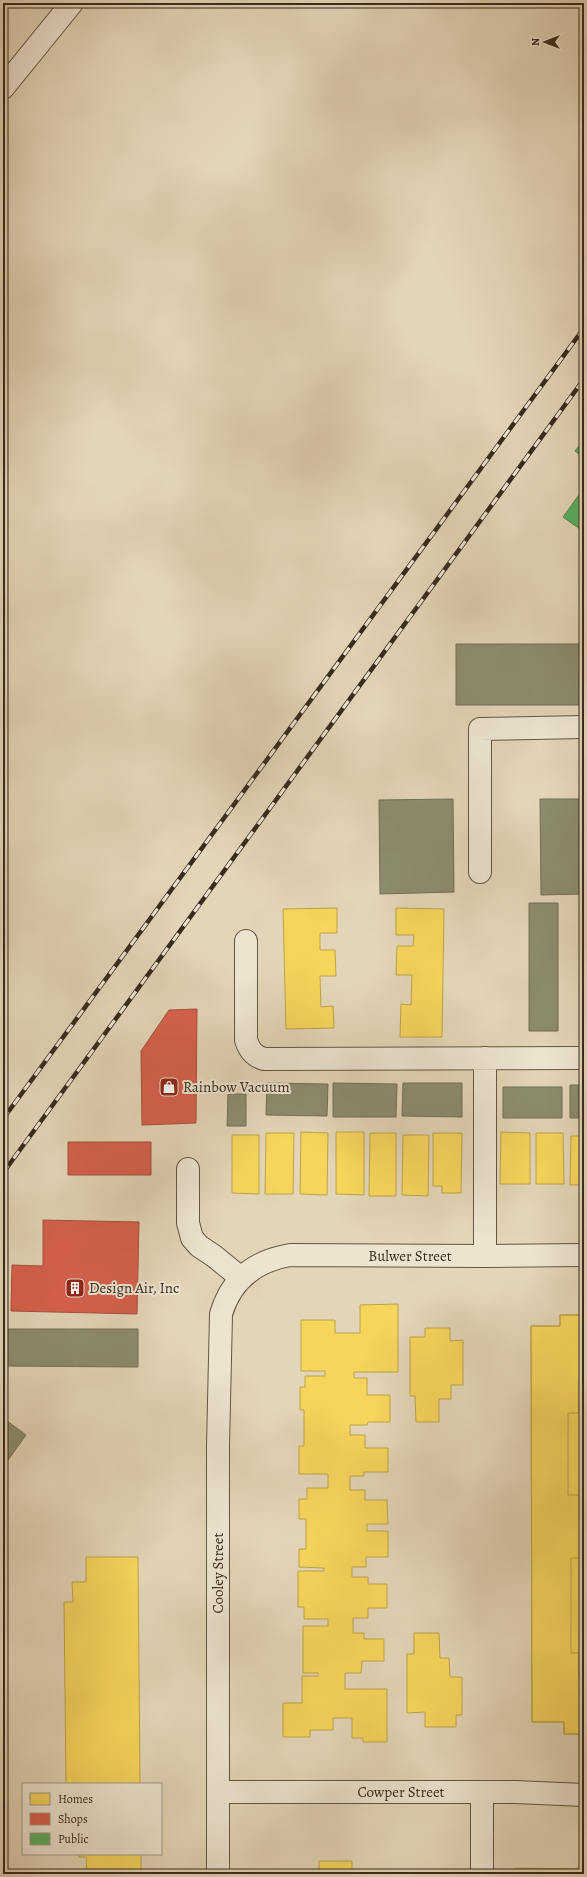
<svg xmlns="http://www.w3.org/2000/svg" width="587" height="1877" font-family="Alegreya,serif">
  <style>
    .homes { fill: #f6d55c; stroke: #bda249 }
    .shops { fill: #d6604d; stroke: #a6503f }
    .public { fill: #5aae61; stroke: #50874d }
    .industry { fill: #8c8c6e; stroke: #726f56 }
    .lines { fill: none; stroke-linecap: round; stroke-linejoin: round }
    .minor-casing { stroke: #625644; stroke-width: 24 }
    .minor { stroke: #ede4d0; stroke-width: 22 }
    .rail-casing { stroke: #372b1d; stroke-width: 4.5 }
    .rail { stroke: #ede4d0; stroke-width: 3; stroke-dasharray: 9; stroke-linecap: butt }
    .labels { text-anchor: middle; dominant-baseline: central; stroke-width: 4; stroke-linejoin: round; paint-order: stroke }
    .poi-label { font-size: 15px; fill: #372b1d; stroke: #ede4d0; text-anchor: start }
    .street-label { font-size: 15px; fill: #372b1d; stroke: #ede4d0 }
  </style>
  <rect width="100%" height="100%" fill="#e3d5b7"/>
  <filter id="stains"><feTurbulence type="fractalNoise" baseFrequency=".005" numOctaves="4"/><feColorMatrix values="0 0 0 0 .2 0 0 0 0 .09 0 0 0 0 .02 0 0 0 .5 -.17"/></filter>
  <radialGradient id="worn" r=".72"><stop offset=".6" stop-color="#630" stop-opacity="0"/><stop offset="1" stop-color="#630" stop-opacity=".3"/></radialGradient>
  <path class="homes" d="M 337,908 L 337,933 L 320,933 L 320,950 L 335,950 L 336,976 L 320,976 L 321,1007 L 333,1006 L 334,1028 L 286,1029 L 283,909 Z
    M 396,908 L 444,909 L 442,1037 L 400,1037 L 401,1004 L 411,1005 L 412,975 L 396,975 L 397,946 L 413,946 L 414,935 L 396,935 Z
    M 301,1132 L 328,1133 L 327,1195 L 300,1194 Z
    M 336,1132 L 364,1132 L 364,1195 L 336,1194 Z
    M 501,1132 L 530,1133 L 530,1184 L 500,1184 Z
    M 266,1133 L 294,1133 L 293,1194 L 265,1194 Z
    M 370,1133 L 396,1133 L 396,1196 L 369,1196 Z
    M 433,1133 L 462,1133 L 461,1193 L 442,1193 L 442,1186 L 433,1186 Z
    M 536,1133 L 563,1133 L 564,1184 L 536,1184 Z
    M 232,1135 L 259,1135 L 259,1194 L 232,1193 Z
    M 403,1135 L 429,1135 L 428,1196 L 402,1195 Z
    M 571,1136 L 584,1136 L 584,1185 L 570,1185 Z
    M 398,1304 L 398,1372 L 354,1372 L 354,1378 L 367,1378 L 367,1395 L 390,1395 L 390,1422 L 368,1422 L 367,1425 L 350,1425 L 350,1435 L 365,1435 L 365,1448 L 388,1448 L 388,1472 L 364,1472 L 364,1476 L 350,1476 L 350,1490 L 365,1490 L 365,1500 L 387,1500 L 388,1524 L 367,1524 L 367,1531 L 388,1531 L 388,1557 L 366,1557 L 366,1567 L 352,1567 L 352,1577 L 368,1577 L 368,1584 L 387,1584 L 387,1608 L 368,1608 L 368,1618 L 353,1618 L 353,1633 L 364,1633 L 364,1639 L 384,1639 L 384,1661 L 362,1661 L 361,1673 L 345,1673 L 345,1689 L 387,1689 L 387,1742 L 363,1742 L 363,1738 L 352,1738 L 352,1718 L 333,1718 L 333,1730 L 310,1730 L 310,1737 L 283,1737 L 283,1703 L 302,1703 L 302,1676 L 318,1676 L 318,1673 L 303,1673 L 303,1626 L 328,1626 L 328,1619 L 304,1619 L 304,1607 L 298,1607 L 298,1571 L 324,1571 L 324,1568 L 299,1567 L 299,1549 L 306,1549 L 306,1519 L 299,1519 L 299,1499 L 307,1499 L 307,1488 L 328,1488 L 328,1474 L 299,1474 L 299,1446 L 304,1446 L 304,1410 L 300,1410 L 300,1387 L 305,1387 L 305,1376 L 325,1376 L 325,1371 L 301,1371 L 301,1320 L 335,1320 L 335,1333 L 360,1333 L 360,1305 Z
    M 560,1315 L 584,1315 L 584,1378 L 579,1378 L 579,1413 L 568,1413 L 568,1495 L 584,1495 L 584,1552 L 580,1552 L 580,1558 L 571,1558 L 571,1653 L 579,1653 L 579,1676 L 584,1676 L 584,1734 L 564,1734 L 564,1722 L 532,1722 L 531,1326 L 560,1326 Z
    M 560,1315 L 584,1315 L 584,1734 L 564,1734 L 564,1722 L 532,1722 L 531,1326 L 560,1326 Z
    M 425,1328 L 450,1328 L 450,1341 L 463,1340 L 463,1385 L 451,1385 L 451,1399 L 439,1399 L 439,1422 L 416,1422 L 415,1396 L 410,1396 L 410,1337 L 425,1337 Z
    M 86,1557 L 138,1557 L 140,1784 L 66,1784 L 64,1602 L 73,1602 L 72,1582 L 86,1582 Z
    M 414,1633 L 439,1633 L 440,1658 L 449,1658 L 450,1677 L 462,1677 L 462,1715 L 456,1715 L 456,1727 L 425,1727 L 425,1712 L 407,1713 L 407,1654 L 414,1654 Z
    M 79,1854 L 141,1854 L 141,1874 L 87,1874 L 86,1857 L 79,1857 Z
    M 319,1861 L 352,1861 L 352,1874 L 395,1874 L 319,1874 Z
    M 515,1868 L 584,1869 L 584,1874 L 515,1874 Z"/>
  <path class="shops" d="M 197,1009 L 196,1123 L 142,1125 L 141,1051 L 169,1010 Z
    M 68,1142 L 151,1142 L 151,1175 L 68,1175 Z
    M 43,1220 L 139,1222 L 137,1314 L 11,1311 L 12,1265 L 43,1266 Z"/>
  <path class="public" d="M 584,440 L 584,458 L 575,451 Z
    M 584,488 L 584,532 L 563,517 Z"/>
  <path class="industry" d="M 456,644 L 584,644 L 584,705 L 456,705 Z
    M 453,799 L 454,892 L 380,894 L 379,800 Z
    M 540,799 L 584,799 L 584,894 L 541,895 Z
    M 529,903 L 558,903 L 558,1031 L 529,1031 Z
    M 267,1083 L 328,1084 L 327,1116 L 266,1115 Z
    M 333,1083 L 397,1084 L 396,1117 L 333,1117 Z
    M 403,1083 L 462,1083 L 462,1117 L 402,1116 Z
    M 570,1085 L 584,1085 L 584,1118 L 570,1118 Z
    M 503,1087 L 562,1087 L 562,1118 L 503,1118 Z
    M 228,1094 L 246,1094 L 246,1126 L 227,1126 Z
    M 3,1329 L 138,1329 L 138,1367 L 3,1366 Z
    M 3,1418 L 26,1435 L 3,1467 Z"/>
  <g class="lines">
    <g class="minor-casing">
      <path id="minor" d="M 3,88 L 72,3
        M 480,872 L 480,729 L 584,727
        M 246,941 L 246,1040 C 249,1050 254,1056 264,1059 L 584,1058
        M 485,1058 L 485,1256
        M 188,1169 L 188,1223 L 192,1238 L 199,1246 L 214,1256 L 241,1278
        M 219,1792 L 515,1792 L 584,1795
        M 482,1792 L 482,1874
        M 218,1874 L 218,1446 L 221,1314 C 231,1280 255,1261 290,1255 L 485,1256 L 584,1255"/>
    </g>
    <use href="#minor" class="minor"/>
    <g class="rail-casing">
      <path id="rail" d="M 3,1119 L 584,328
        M 3,1173 L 584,379"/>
    </g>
    <use href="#rail" class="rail"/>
  </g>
  <defs>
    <g id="shop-square" transform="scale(1)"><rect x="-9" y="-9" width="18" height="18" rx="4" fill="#8f2418" stroke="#ede4d0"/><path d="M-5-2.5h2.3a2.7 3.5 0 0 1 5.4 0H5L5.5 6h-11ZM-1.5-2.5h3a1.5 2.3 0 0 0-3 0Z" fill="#fff"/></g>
    <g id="building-square" transform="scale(1)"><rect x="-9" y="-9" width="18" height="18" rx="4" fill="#8f2418" stroke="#ede4d0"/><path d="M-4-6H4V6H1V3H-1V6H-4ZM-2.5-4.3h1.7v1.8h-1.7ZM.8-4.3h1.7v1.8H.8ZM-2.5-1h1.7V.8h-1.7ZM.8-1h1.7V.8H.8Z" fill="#fff"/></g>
  </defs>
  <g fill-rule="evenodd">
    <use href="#shop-square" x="169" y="1087"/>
    <use href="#building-square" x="75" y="1288"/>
  </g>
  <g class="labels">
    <g class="poi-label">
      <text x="183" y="1087">Rainbow Vacuum</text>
      <text x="89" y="1288">Design Air, Inc</text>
    </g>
    <g class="street-label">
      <text x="410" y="1256">Bulwer Street</text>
      <text transform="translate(218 1573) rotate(-90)">Cooley Street</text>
      <text x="401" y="1792">Cowper Street</text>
    </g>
  </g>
  <rect width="587" height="1877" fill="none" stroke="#e3d5b7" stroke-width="16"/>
  <rect x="4" y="4" width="579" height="1869" fill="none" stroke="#372b1d" stroke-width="2"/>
  <rect x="8" y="8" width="571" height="1861" fill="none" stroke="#372b1d"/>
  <rect x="22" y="1783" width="140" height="72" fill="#ede4d0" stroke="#a49a88"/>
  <rect x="30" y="1793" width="20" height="12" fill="#f6d55c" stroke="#a49a88"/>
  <text x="58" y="1803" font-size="12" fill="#372b1d">Homes</text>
  <rect x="30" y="1813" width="20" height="12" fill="#d6604d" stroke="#a49a88"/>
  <text x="58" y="1823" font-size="12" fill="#372b1d">Shops</text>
  <rect x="30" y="1833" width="20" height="12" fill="#5aae61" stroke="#a49a88"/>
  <text x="58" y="1843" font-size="12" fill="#372b1d">Public</text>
  <g transform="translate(545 42) rotate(270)" stroke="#ede4d0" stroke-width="3" paint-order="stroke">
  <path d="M0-3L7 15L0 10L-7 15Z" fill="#372b1d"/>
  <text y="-6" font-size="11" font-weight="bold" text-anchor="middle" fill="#372b1d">N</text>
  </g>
  <rect width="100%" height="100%" filter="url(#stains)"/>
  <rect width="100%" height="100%" fill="url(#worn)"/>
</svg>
